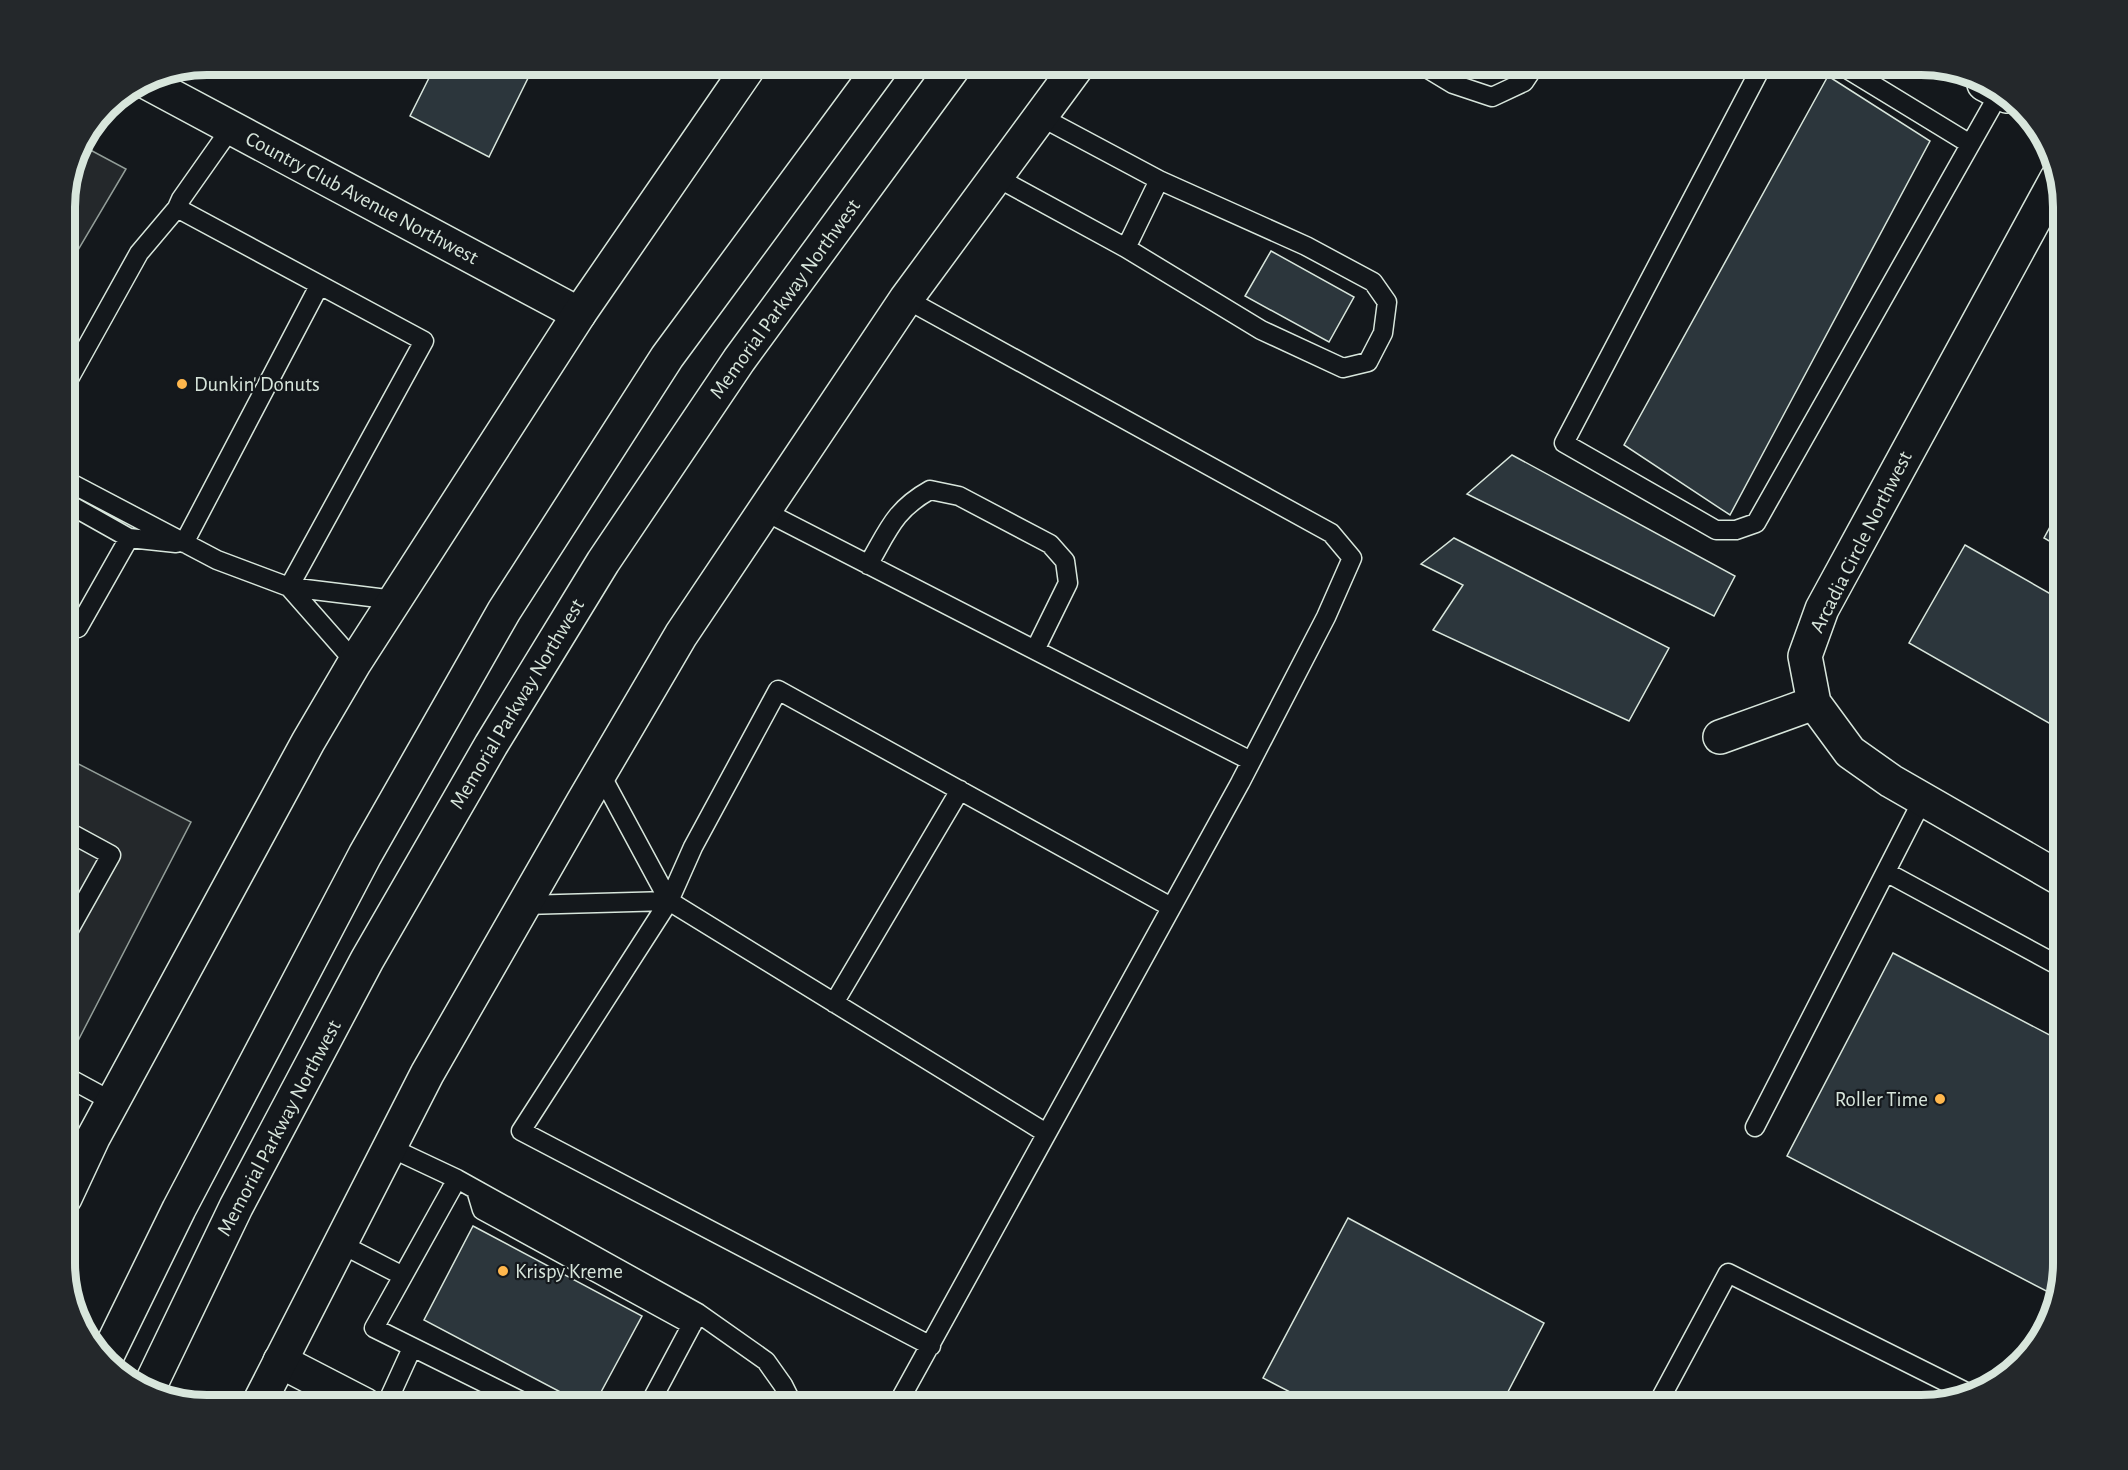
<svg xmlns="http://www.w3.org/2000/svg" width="2128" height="1470" font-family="'Alegreya Sans',sans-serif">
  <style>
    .parking { fill: #24282b; stroke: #939e99; stroke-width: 1.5 }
    .building { fill: #2c363c; stroke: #d8e6dc; stroke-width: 1.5 }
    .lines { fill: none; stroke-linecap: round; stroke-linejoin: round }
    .lane-casing { stroke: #d8e6dc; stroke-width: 21 }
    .street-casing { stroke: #d8e6dc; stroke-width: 36 }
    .highway-casing { stroke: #d8e6dc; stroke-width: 36 }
    .lane { stroke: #14181c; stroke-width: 18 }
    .street { stroke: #14181c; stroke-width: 33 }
    .highway { stroke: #14181c; stroke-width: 33 }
    .poi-dot { fill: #ffb74d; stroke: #14181c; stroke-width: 2 }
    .labels { text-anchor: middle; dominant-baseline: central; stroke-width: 4.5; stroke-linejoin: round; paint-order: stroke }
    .street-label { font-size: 21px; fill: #d8e6dc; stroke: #14181c }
    .poi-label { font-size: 21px; fill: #d8e6dc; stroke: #14181c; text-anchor: start }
    .rim { fill: none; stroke: #d8e6dc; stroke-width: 8 }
  </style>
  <rect width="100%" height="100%" fill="#14181c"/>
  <path class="parking" d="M 81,145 L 126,169 L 65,272 L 65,198 L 75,152 Z
    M 65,757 L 191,822 L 65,1066 Z"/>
  <path class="building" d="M 436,64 L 535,64 L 489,157 L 410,116 Z
    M 620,64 L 648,64 L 643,76 Z
    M 1828,76 L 1930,141 L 1730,515 L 1624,445 Z
    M 1271,251 L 1354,297 L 1329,342 L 1245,296 Z
    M 1512,455 L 1735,576 L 1714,616 L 1467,494 Z
    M 2063,503 L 2063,549 L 2044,538 Z
    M 1454,538 L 1669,648 L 1629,721 L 1433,630 L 1463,585 L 1421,564 Z
    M 1965,545 L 2063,601 L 2063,731 L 1909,643 Z
    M 1893,953 L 2063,1042 L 2063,1263 L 2054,1295 L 1787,1156 Z
    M 1348,1218 L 1544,1323 L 1501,1405 L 1315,1405 L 1263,1378 Z
    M 473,1226 L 642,1316 L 594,1405 L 585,1405 L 424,1320 Z"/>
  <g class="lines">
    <g class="lane-casing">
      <path id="lane" d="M 1420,64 L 1453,84 L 1492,97 L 1524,82 L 1536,64
        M 1763,64 L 1564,443 L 1716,530 L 1736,530 L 1756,523 L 2000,92
        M 1839,64 L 1970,144
        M 996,177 L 1126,248 L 1261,330 L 1343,368 L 1368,362 L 1383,333 L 1387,302 L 1373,282 L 1306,246 L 1159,180 L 1041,117
        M 177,208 L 424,341 L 289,587
        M 1126,248 L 1159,180
        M 65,386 L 139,253 L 177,208 L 181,199 L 231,128
        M 65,480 L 217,560 L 289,587 L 395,600
        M 65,502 L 129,538 L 176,543
        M 764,511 L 1251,761
        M 184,543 L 319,286
        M 868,565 C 888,531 894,510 930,490 L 959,496 L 1050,544 L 1065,561 L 1068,583 L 1035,650
        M 289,587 L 355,662
        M 65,621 L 78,628 L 129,538
        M 600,773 L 669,901 L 1046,1133
        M 65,830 L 111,855 L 65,937
        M 1886,872 L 2063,968
        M 524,905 L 669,901
        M 834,1003 L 960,790
        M 65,1076 L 113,1102
        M 1755,1127 L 1923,799
        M 389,1147 L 457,1179 L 374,1328 L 529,1405
        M 457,1179 L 698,1313 L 766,1361 L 783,1385 L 793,1405
        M 476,1190 L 482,1210 L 692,1325
        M 341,1244 L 403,1276
        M 931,1346 L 521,1131 L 669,901 L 693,847 L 778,690 L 1171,907
        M 386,1405 L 412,1348
        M 649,1405 L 697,1315
        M 897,1405 L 1240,783 L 1326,617 L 1352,558 L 1331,533 L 906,299
        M 1657,1405 L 1728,1273 L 1968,1393"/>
    </g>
    <g class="street-casing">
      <path id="street" d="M 144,81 L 579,314
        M 1984,84 L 2007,96
        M 2057,178 L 1822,609 L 1805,656 L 1814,703 L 1850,752 L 1891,781 L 2063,880
        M 1720,737 L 1814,703
        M 280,1361 L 365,1405"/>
    </g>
    <g class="highway-casing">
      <path id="highway" d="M 65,1198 L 93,1138 L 308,742 L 355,662 L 579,314 L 751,64
        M 106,1358 L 179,1209 L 365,855 L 504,611 L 667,357 L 883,64
        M 149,1388 L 236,1207 L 367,960 L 491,745 L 603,562 L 739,360 L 956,64
        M 258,1405 L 427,1074 L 583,802 L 681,635 L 906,299 L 1079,64"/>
    </g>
    <use href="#lane" class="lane"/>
    <use href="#street" class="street"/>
    <use href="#highway" class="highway"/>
  </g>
  <g class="poi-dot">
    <circle cx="182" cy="384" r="6"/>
    <circle cx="1940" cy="1099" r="6"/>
    <circle cx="503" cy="1271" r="6"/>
  </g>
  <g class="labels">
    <g class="street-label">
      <text transform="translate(362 198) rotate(28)">Country Club Avenue Northwest</text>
      <text transform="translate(785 299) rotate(-54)">Memorial Parkway Northwest</text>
      <text transform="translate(1861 542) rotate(-63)">Arcadia Circle Northwest</text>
      <text transform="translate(517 704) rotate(-59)">Memorial Parkway Northwest</text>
      <text transform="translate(279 1128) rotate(-62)">Memorial Parkway Northwest</text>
    </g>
    <g class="poi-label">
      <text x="194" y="384">Dunkin' Donuts</text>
      <text x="1928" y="1099" text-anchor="end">Roller Time</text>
      <text x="515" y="1271">Krispy Kreme</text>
    </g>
  </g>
  <path d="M0 0H2128V1470H0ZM207 75H1921A132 132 0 0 1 2053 207V1263A132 132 0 0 1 1921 1395H207A132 132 0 0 1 75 1263V207A132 132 0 0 1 207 75Z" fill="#24282b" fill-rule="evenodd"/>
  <path class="rim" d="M207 75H1921A132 132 0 0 1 2053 207V1263A132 132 0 0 1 1921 1395H207A132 132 0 0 1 75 1263V207A132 132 0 0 1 207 75Z"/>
</svg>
